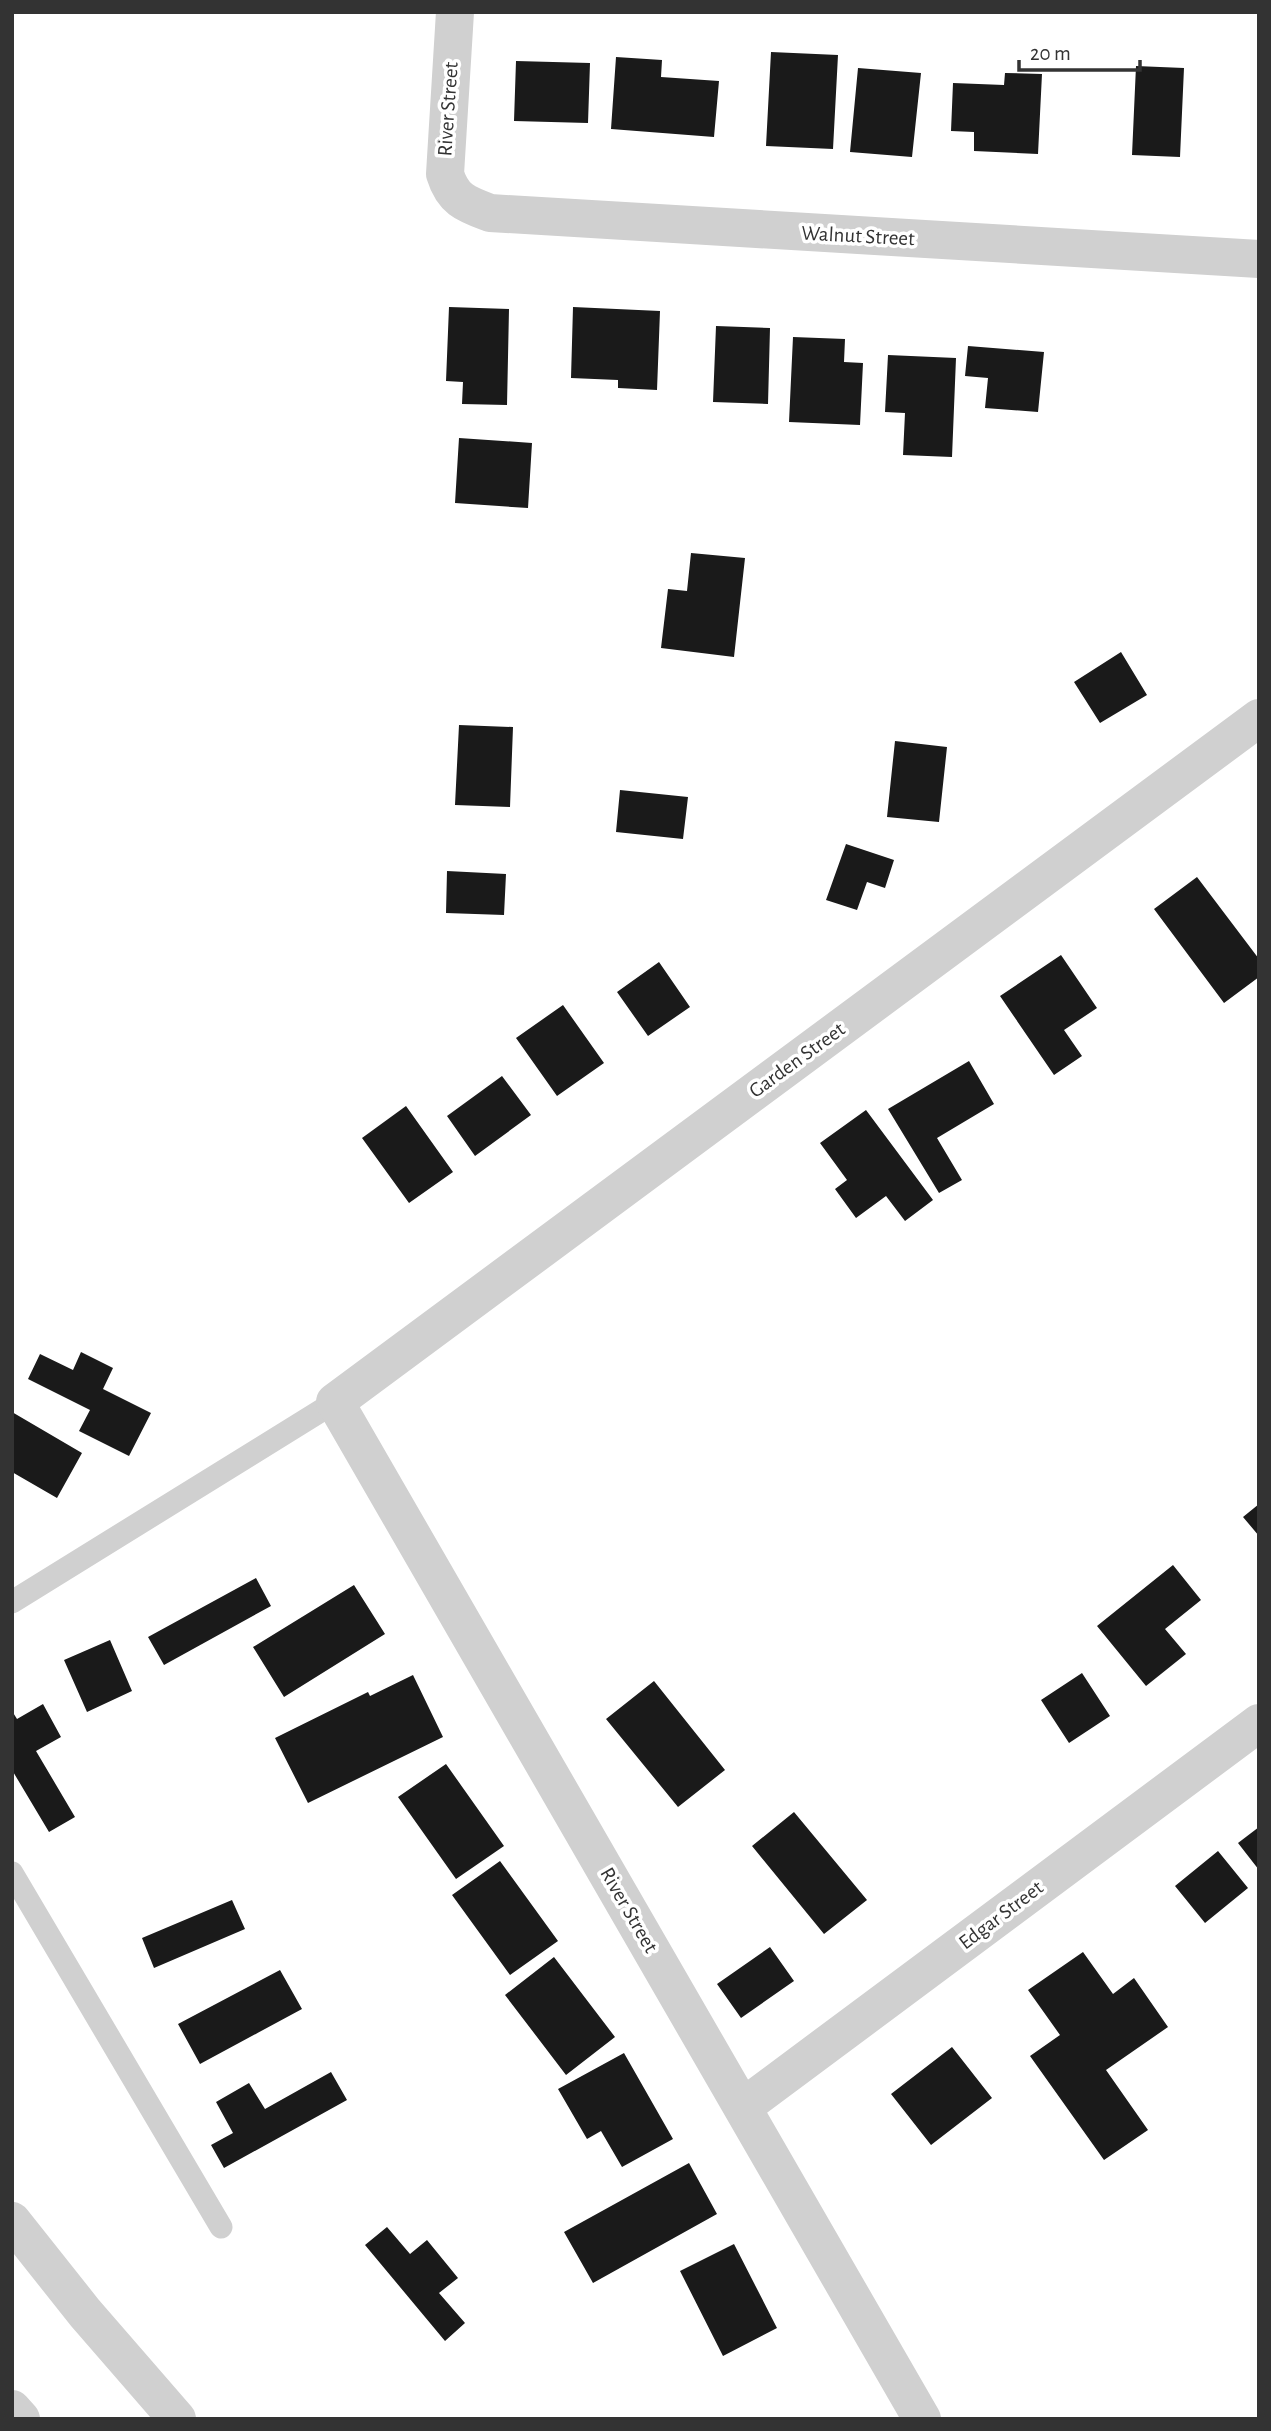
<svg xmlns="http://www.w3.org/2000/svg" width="1271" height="2431" font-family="'Alegreya Sans',sans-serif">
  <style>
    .building { fill: #1a1a1a }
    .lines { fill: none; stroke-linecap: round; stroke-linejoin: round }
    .service { stroke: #d0d0d0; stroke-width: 23 }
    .minor { stroke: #d0d0d0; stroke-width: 38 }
    .tertiary { stroke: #d0d0d0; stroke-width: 38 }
    .labels { text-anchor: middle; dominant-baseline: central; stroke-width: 7; stroke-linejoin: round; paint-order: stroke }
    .street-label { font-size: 21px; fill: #333; stroke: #fff }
  </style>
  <rect width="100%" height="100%" fill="#fff"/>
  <path class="building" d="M 771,52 L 838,55 L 833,149 L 766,146 Z
    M 616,57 L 662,60 L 661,77 L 719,81 L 714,137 L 611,129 Z
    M 516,61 L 590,63 L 588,123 L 514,121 Z
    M 1136,66 L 1184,68 L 1180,157 L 1132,155 Z
    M 858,68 L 921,73 L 912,157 L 850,152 Z
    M 1005,73 L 1042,74 L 1038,154 L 974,151 L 974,132 L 951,131 L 953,83 L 1004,85 Z
    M 449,307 L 509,309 L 507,405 L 462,404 L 463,382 L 446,381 Z
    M 573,307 L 660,311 L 657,390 L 618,388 L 618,380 L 571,378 Z
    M 716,326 L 770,328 L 768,404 L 713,402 Z
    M 793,337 L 845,339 L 844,362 L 863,363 L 860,425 L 789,422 Z
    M 968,346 L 1044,352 L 1038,412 L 985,408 L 988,378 L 965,376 Z
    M 888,355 L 956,358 L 952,457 L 903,455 L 905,413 L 885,412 Z
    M 459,438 L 532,443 L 528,508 L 455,503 Z
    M 691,553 L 745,558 L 734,657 L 661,648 L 668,589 L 687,591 Z
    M 1121,652 L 1147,695 L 1100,723 L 1074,682 Z
    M 459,725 L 513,727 L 510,807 L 455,805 Z
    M 895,741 L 947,747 L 939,822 L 887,817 Z
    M 620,790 L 688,797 L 683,839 L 616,832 Z
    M 846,844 L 894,860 L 885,888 L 867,882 L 857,910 L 826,900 Z
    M 447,871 L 506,874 L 504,915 L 446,913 Z
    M 1197,877 L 1259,959 L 1259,977 L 1224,1003 L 1154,909 Z
    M 1061,955 L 1097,1008 L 1064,1030 L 1082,1056 L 1054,1075 L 1000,996 Z
    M 659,962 L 690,1007 L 648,1036 L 617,992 Z
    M 563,1005 L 604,1063 L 557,1096 L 516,1038 Z
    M 969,1061 L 994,1104 L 937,1138 L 962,1180 L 939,1193 L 888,1109 Z
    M 502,1076 L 531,1115 L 475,1156 L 447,1116 Z
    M 406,1106 L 453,1172 L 409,1203 L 362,1138 Z
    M 866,1110 L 933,1200 L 905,1221 L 886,1196 L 856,1218 L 835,1189 L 847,1180 L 820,1143 Z
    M 81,1352 L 113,1368 L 103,1389 L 151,1413 L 129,1456 L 79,1431 L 90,1410 L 28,1379 L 40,1354 L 73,1370 Z
    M 12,1412 L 82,1453 L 57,1498 L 12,1472 Z
    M 1259,1504 L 1259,1536 L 1243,1517 Z
    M 1173,1565 L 1201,1600 L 1165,1629 L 1186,1654 L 1146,1686 L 1097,1626 Z
    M 256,1578 L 271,1606 L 164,1665 L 148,1637 Z
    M 354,1585 L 385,1634 L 284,1697 L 253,1647 Z
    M 110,1640 L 132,1691 L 87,1712 L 64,1660 Z
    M 1082,1673 L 1110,1716 L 1069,1743 L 1041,1700 Z
    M 413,1675 L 443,1737 L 308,1803 L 275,1738 L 368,1692 L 370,1696 Z
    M 654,1681 L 725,1770 L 678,1807 L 606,1719 Z
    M 43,1704 L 61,1737 L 36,1751 L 75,1817 L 49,1832 L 12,1770 L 12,1711 L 17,1719 Z
    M 446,1764 L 504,1846 L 456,1879 L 398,1797 Z
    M 794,1812 L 867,1900 L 824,1934 L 752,1846 Z
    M 1259,1827 L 1259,1870 L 1238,1843 Z
    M 1218,1851 L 1248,1888 L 1205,1923 L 1175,1886 Z
    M 500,1861 L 558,1941 L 510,1975 L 452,1895 Z
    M 232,1900 L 245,1929 L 154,1968 L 142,1938 Z
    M 770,1947 L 794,1981 L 741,2018 L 717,1984 Z
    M 1083,1952 L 1113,1994 L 1134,1978 L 1168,2027 L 1106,2070 L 1148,2130 L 1104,2160 L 1030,2056 L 1060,2035 L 1028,1990 Z
    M 554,1957 L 615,2037 L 566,2075 L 505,1995 Z
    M 280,1970 L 302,2009 L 200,2064 L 178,2024 Z
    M 952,2047 L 992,2098 L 931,2145 L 891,2094 Z
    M 624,2053 L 673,2139 L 622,2167 L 601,2131 L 587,2139 L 558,2089 Z
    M 331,2072 L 347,2100 L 224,2168 L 211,2145 L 233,2133 L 216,2102 L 249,2083 L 265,2109 Z
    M 689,2163 L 717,2214 L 593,2283 L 564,2232 Z
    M 387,2227 L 410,2254 L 427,2240 L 458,2278 L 439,2293 L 465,2323 L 445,2341 L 365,2245 Z
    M 734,2244 L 777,2328 L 723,2356 L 680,2271 Z"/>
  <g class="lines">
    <path class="service" d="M 12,1602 L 335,1402
      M 12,1873 L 221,2227"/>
    <path class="minor" d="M 455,12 L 445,174 C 453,200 466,204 490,213 L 1259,259
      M 743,2107 L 1259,1723
      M 922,2419 L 335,1402 L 1259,718"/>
    <path class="tertiary" d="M 12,2221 L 85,2313 L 177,2419
      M 12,2409 L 21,2419"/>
  </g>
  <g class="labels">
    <g class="street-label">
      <text transform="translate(448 109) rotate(-86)">River Street</text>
      <text transform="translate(858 236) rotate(3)">Walnut Street</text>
      <text transform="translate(797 1060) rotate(-36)">Garden Street</text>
      <text transform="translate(629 1910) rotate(60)">River Street</text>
      <text transform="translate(1001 1915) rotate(-37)">Edgar Street</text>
    </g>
  </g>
  <rect width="1271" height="2431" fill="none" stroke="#333333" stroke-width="28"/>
  <path d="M1019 60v10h121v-10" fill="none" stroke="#333333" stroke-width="3.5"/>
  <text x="1030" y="60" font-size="21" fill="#333333" stroke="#ffffff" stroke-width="5" paint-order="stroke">20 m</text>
</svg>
